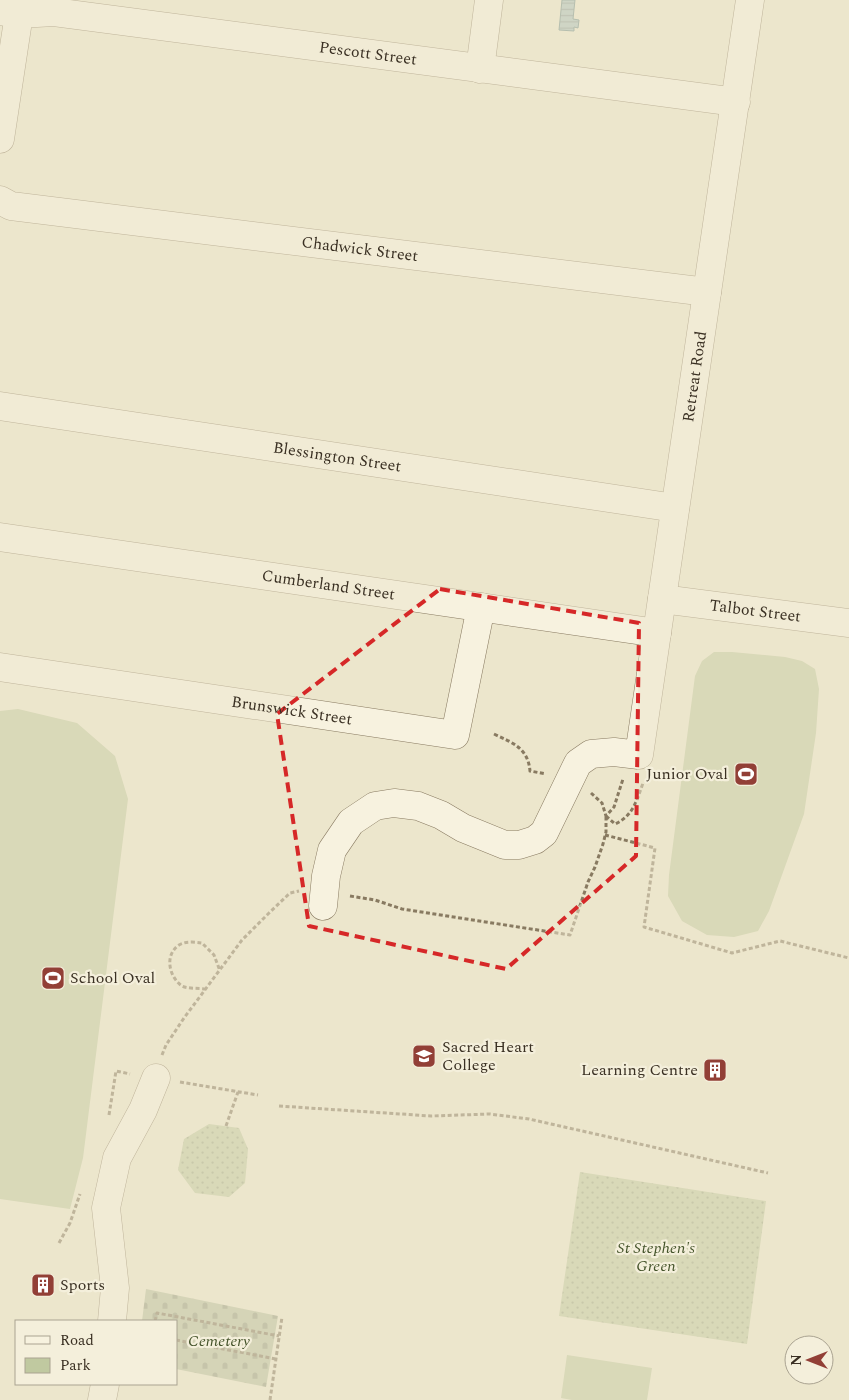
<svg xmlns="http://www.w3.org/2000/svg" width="849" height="1400" font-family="Spectral,serif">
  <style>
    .green { fill: url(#green-dots) }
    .cemetery { fill: url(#cemetery-stones) }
    .pitch { fill: #c0c9a0 }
    .water { fill: url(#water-rules); stroke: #728f8b }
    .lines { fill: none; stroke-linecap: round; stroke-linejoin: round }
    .minor-casing { stroke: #887a61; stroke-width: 29 }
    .path { stroke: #887a61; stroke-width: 3; stroke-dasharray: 4 2.5; stroke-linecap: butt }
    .minor { stroke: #f7f2df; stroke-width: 28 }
    .marked { fill: none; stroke: #d62828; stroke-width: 4; stroke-dasharray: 10 6; stroke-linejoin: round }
    .labels { text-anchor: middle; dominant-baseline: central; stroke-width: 4.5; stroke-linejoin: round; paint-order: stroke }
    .street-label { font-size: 16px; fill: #3a3023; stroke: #f4efdb }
    .poi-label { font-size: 16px; fill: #3a3023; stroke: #f4efdb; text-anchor: start }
    .park-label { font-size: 16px; font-style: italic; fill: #45542b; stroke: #f4efdb }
  </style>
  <defs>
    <pattern id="green-dots" width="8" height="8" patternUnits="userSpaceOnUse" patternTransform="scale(1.25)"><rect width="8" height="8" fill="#c0c9a0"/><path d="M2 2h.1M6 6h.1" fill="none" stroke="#9da482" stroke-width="1.8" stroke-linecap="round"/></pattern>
    <pattern id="cemetery-stones" width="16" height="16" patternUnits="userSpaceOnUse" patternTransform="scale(1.25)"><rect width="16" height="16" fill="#b8bf9e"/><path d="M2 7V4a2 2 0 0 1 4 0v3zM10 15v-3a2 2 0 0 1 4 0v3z" fill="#979c80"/></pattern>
    <pattern id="water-rules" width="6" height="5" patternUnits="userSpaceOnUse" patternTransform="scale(1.25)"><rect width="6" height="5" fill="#abc1bd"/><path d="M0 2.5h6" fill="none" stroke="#8c9d99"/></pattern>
  </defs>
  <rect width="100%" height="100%" fill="#ece6cc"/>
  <path class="green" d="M 209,1124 L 239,1128 L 248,1149 L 245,1183 L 229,1197 L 195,1193 L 178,1170 L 184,1139 Z
    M 580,1172 L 766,1201 L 747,1344 L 559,1316 Z"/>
  <path class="cemetery" d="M 146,1289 L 278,1316 L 266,1387 L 176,1369 L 176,1321 L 142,1321 Z"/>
  <path class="pitch" d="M 714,652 L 732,652 L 785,657 L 802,661 L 815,669 L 819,689 L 816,733 L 804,814 L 769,911 L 758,931 L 734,937 L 707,935 L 682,921 L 668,896 L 669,875 L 695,676 L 702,661 Z
    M 18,709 L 77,723 L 115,756 L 128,799 L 83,1158 L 70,1209 L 0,1199 L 0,711 Z
    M 567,1355 L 652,1368 L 647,1400 L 572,1400 L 561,1398 Z"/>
  <path class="water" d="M 562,0 L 575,0 L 573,19 L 579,20 L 578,28 L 574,27 L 574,31 L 559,30 Z"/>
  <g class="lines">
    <g class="minor-casing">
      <g id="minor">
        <path id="s1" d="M 0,11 L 19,14 L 54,12 L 736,102"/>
        <path d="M 480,69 L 489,0"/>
        <path d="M 0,139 L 19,14 L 24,0"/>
        <path id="s2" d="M 0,200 L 11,206 L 707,292"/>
        <path id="s3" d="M 0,406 L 675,508"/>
        <path id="s4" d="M 0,537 L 657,633"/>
        <path id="s5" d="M 662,599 L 849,623"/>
        <path id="s6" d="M 0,667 L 455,735 L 481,607"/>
        <path id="s7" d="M 323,906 L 326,876 L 332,850 L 351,822 L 375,806 L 394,803 L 418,806 L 441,815 L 463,828 L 505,845 L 519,845 L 535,840 L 544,833 L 578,763 L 591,754 L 614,752 L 639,755 L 750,0"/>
        <path d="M 112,1321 L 115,1288 L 106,1208 L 117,1158 L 143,1110 L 156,1078"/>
        <path d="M 102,1400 L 105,1384"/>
      </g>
    </g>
    <path class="path" d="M 494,734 C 513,743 528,748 530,771 L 546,774
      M 591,793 L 602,803 L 606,816 L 614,807 L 623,779
      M 606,816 L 615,824 C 633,816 637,800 643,783
      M 605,835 L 655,848 L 644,927 L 732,953 L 780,941 L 849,958
      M 350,896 L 375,900 L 402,909 L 570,935 L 588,882 L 595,867 L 603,844 L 606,832 L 606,816
      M 206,989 C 199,988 188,989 182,986 C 169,977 164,955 179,945 C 186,941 195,942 202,943 L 214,955 L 220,971
      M 162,1055 L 166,1045 L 184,1018 L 242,940 L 268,914 L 290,893 L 299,891
      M 180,1082 L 258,1095
      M 279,1106 L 431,1116 L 490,1114 L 529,1119 L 768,1173
      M 109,1115 L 116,1071 L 130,1074
      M 226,1126 L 238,1092
      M 59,1243 L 70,1223 L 80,1194
      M 155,1321 L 157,1313 L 279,1336
      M 176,1340 L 276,1359
      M 270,1400 L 282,1317"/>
    <use href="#minor" class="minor"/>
  </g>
  <path d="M0 0H849V1400H0ZM 440,589 L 639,623 L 636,856 L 506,969 L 309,926 L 277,714 Z" fill="#ece6cc" fill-opacity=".55" fill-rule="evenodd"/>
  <path class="marked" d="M 440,589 L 639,623 L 636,856 L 506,969 L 309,926 L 277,714 Z"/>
  <defs>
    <g id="stadium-square" transform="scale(1.25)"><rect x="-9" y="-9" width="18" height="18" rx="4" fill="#923f36" stroke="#f4efdb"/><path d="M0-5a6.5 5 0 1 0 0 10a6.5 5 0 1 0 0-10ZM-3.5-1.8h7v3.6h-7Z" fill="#fff"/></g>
    <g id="school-square" transform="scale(1.25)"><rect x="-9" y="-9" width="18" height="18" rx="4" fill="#923f36" stroke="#f4efdb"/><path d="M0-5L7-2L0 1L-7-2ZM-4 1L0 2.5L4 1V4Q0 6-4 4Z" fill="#fff"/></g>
    <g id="building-square" transform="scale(1.25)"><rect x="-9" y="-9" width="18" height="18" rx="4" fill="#923f36" stroke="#f4efdb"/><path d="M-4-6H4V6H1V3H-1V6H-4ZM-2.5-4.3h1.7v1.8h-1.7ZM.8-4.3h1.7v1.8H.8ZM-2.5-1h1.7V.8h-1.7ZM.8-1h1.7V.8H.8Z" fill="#fff"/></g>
  </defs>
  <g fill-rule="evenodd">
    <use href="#stadium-square" x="746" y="774"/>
    <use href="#stadium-square" x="53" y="978"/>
    <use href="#school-square" x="424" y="1056"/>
    <use href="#building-square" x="715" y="1070"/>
    <use href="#building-square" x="43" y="1285"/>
  </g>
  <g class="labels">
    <g class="street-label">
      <text stroke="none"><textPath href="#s1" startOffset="371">Pescott Street</textPath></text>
      <text stroke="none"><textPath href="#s2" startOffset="364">Chadwick Street</textPath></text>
      <text stroke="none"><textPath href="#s7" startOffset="825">Retreat Road</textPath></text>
      <text stroke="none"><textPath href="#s3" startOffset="341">Blessington Street</textPath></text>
      <text stroke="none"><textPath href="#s4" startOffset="332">Cumberland Street</textPath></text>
      <text stroke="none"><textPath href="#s5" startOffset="94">Talbot Street</textPath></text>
      <text stroke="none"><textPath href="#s6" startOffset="295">Brunswick Street</textPath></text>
    </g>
    <g class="poi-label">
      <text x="728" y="774" text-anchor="end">Junior Oval</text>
      <text x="70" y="978">School Oval</text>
      <text x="442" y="1047">Sacred Heart<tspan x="442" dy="18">College</tspan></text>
      <text x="698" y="1070" text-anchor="end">Learning Centre</text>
      <text x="60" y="1285">Sports</text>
    </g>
    <g class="park-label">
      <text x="656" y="1248">St Stephen's<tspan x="656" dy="18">Green</tspan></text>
      <text x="219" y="1341">Cemetery</text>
    </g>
  </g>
  <rect x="15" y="1320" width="162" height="65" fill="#f4efdb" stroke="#aaa391"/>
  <rect x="25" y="1336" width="25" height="8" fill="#f7f2df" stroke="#aaa391"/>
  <text x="60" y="1345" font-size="15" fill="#3a3023">Road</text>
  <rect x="25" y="1358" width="25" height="15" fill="#c0c9a0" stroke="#aaa391"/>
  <text x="60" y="1370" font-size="15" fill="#3a3023">Park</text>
  <g transform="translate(809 1360) rotate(270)"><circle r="24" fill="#f4efdb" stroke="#aaa391"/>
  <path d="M0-4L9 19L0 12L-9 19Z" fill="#923f36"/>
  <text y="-8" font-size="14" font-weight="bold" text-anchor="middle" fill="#3a3023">N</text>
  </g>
</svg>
